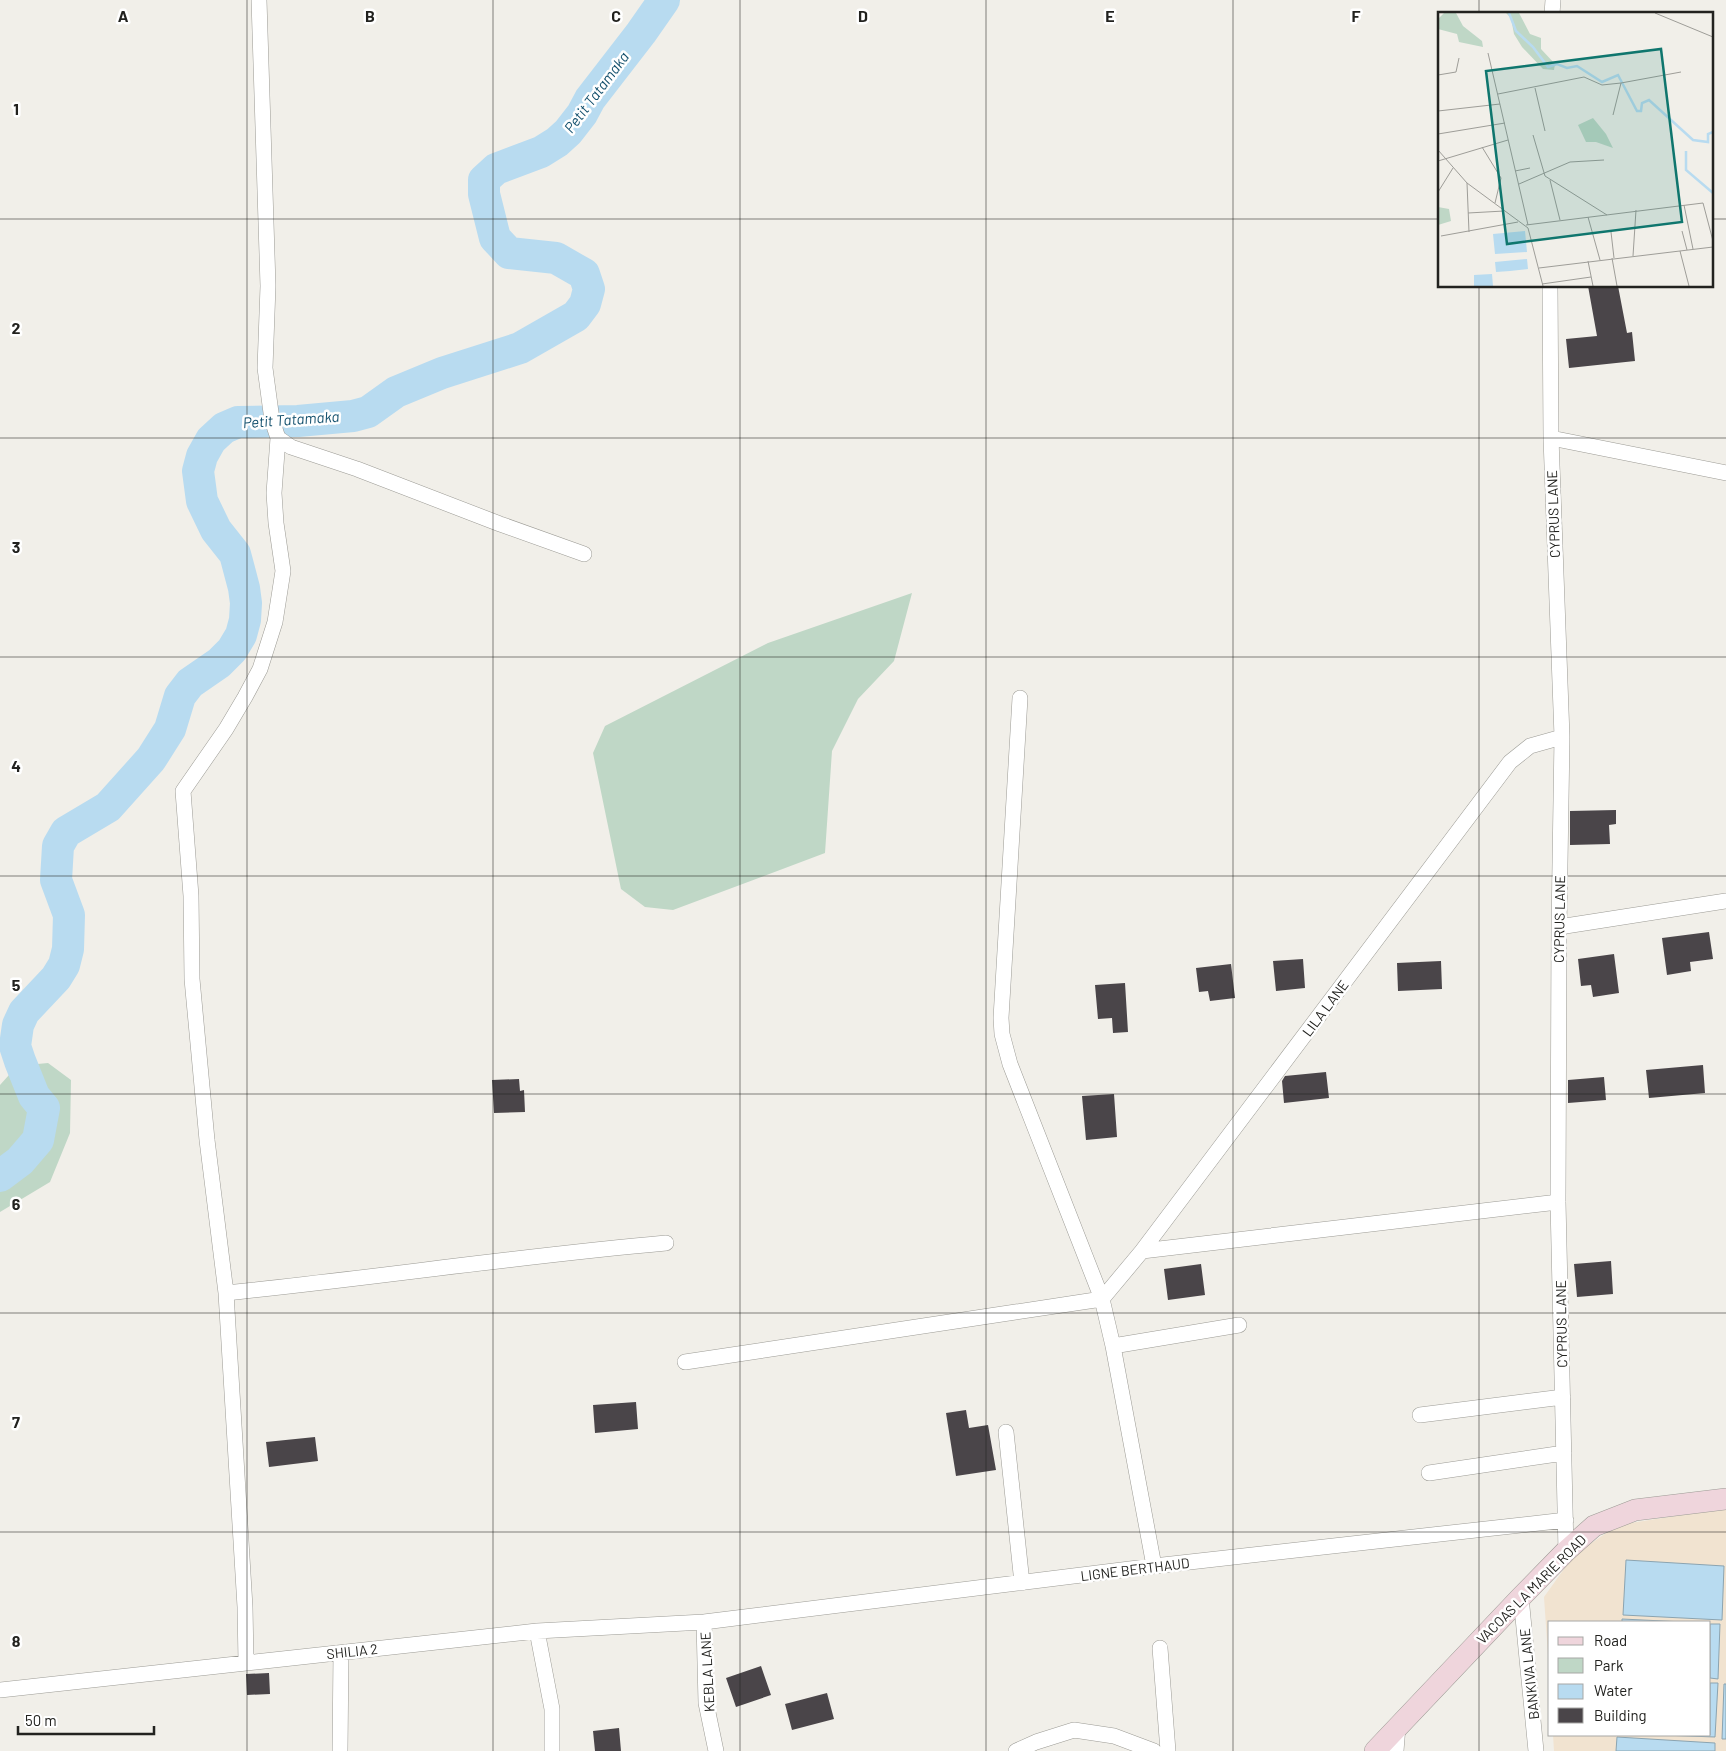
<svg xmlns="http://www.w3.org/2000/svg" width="1726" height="1751" font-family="Barlow,sans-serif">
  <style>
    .industrial { fill: #f1e3d0 }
    .green { fill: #bfd7c6 }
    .water { fill: #b8dbf0; stroke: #8ba4b1 }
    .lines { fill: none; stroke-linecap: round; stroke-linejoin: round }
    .river { stroke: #b8dbf0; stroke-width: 32 }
    .building { fill: #4a4549 }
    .minor-casing { stroke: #9c9b95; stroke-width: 16 }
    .secondary-casing { stroke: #9c9b95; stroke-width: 22 }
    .minor { stroke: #fff; stroke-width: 15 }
    .secondary { stroke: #efd5dc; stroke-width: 21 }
    .grid { fill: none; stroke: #22221f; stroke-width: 1; stroke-opacity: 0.55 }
    .labels { text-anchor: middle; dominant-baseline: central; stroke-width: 5; stroke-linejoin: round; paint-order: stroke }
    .street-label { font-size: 14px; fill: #22221f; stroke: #fff }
    .water-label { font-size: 15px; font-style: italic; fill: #13506d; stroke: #fff }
    .inset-river { fill: none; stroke: #b8dbf0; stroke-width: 2.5 }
    .inset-road { fill: none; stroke: #9e9d98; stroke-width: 1 }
    .view { fill: #0f766e; fill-opacity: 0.15; stroke: #0f766e; stroke-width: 2.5 }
    .inset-edge { fill: none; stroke: #22221f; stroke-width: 2.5 }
    .grid-label { font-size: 16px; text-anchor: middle; font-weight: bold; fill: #22221f; stroke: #fff; stroke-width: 5; stroke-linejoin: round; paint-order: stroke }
  </style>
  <rect width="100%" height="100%" fill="#f1efe9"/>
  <path class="industrial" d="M 1726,1508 L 1726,1751 L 1554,1751 L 1553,1735 L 1710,1735 L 1710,1622 L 1550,1622 L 1550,1684 L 1544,1597 L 1574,1555 L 1618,1525 Z"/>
  <path class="green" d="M 912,593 L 894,661 L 858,699 L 832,751 L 825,853 L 673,910 L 645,907 L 621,889 L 593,753 L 605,726 L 768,643 Z
    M 48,1063 L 71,1080 L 70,1133 L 50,1182 L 0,1212 L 0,1085 L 17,1066 Z"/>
  <path class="water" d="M 1626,1560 L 1724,1566 L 1722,1620 L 1623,1615 Z
    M 1622,1619 L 1684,1622 L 1622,1622 Z
    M 1710,1624 L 1720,1624 L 1718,1679 L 1710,1678 Z
    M 1710,1683 L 1718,1683 L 1715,1737 L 1662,1735 L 1710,1735 Z
    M 1724,1684 L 1726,1684 L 1726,1739 L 1722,1739 Z
    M 1617,1737 L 1715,1743 L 1715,1751 L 1616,1751 Z"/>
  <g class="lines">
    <path class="river" d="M 0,1176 L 20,1161 L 38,1140 L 44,1108 L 34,1096 L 20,1061 L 15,1046 L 18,1025 L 24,1012 L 56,978 L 64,965 L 68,949 L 69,915 L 56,880 L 58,846 L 66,832 L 108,807 L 151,759 L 170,729 L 180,696 L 190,683 L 219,663 L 232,650 L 241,635 L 245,620 L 246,603 L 244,588 L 235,554 L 216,530 L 202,501 L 198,471 L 202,456 L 211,440 L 224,428 L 238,422 L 298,421 L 353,416 L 368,412 L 396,392 L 442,373 L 520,348 L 576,316 L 585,304 L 589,289 L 584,274 L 556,258 L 509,253 L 495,238 L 484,194 L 484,180 L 496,169 L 541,152 L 557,142 L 568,132 L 582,114 L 590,99 L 641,33 L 664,0"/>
  </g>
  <path class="building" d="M 1588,286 L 1618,286 L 1627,333 L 1632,332 L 1635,361 L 1569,368 L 1566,339 L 1597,336 Z
    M 1616,810 L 1616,824 L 1609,825 L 1610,844 L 1570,845 L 1570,811 Z
    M 1709,932 L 1713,959 L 1690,962 L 1691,971 L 1667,975 L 1662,938 Z
    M 1614,954 L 1619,993 L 1593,997 L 1591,985 L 1581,986 L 1578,959 Z
    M 1303,959 L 1305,988 L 1276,991 L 1273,961 Z
    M 1441,961 L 1442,989 L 1398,991 L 1397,963 Z
    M 1231,964 L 1235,998 L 1210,1001 L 1208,991 L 1199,992 L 1196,968 Z
    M 1125,983 L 1128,1032 L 1113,1033 L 1112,1018 L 1098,1019 L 1095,985 Z
    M 1703,1065 L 1705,1093 L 1649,1098 L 1646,1070 Z
    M 1326,1072 L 1329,1098 L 1284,1103 L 1282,1081 L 1285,1076 Z
    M 1604,1077 L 1606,1100 L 1568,1103 L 1568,1080 Z
    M 519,1079 L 520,1091 L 524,1090 L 525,1112 L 494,1113 L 492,1080 Z
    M 1114,1094 L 1117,1137 L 1086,1140 L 1082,1096 Z
    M 1611,1261 L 1613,1294 L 1577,1297 L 1574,1264 Z
    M 1201,1264 L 1205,1295 L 1168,1300 L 1164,1269 Z
    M 636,1402 L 638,1429 L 595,1433 L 593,1405 Z
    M 966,1410 L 969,1428 L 988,1425 L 996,1470 L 956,1476 L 946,1413 Z
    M 315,1437 L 318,1461 L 269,1467 L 266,1442 Z
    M 761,1666 L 771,1695 L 736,1707 L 726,1678 Z
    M 269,1673 L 270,1694 L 247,1695 L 246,1674 Z
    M 827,1693 L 834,1719 L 792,1730 L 785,1704 Z
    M 619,1728 L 621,1751 L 595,1751 L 593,1731 Z"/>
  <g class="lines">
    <g class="minor-casing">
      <path id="minor" d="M 259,0 L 268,286 L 265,368 L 272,420 L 278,438 L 291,447 L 357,469 L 500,524 L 584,554
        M 1552,14 L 1553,0
        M 1550,286 L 1551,438 L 1562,737 L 1559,927 L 1558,1202 L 1566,1551
        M 1551,438 L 1726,473
        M 1020,698 L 1001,1018 L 1002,1034 L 1010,1064 L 1102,1299 L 1113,1346 L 1154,1566
        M 1559,927 L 1726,901
        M 1142,1251 L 1558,1202
        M 226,1293 C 373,1278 519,1256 666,1243
        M 1113,1346 L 1239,1325
        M 685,1362 L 1102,1299 L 1142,1251 L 1510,762 L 1530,746 L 1562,737
        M 1420,1415 L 1563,1397
        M 1006,1432 L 1022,1583
        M 1429,1473 L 1564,1453
        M 1521,1597 L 1536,1751
        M 704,1622 L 706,1703 L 716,1751
        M 537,1631 L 552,1709 L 552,1751
        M 1160,1648 L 1168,1751
        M 246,1662 L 245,1607 L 226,1293 L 207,1140 L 192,979 L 191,896 L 183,791 L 226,729 L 245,697 L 260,669 L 275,622 L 283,571 L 276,523 L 274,493 L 278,438
        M 0,1690 L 537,1631 L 704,1622 L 1154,1566 L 1566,1520
        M 340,1751 L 341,1653
        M 1016,1751 L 1036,1742 L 1074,1730 L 1114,1736 L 1154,1751
        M 1396,1751 L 1398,1726"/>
    </g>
    <g class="secondary-casing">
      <path id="secondary" d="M 1375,1751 L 1521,1597 L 1566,1551 L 1594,1526 L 1635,1510 L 1726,1499"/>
    </g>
    <use href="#minor" class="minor"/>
    <use href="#secondary" class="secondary"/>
  </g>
  <path class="grid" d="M 247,0 L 247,1751M 493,0 L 493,1751M 740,0 L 740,1751M 986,0 L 986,1751M 1233,0 L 1233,1751M 1479,0 L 1479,14M 0,219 L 1440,219M 1712,219 L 1726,219M 1479,286 L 1479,1751M 0,438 L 1726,438M 0,657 L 1726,657M 0,876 L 1726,876M 0,1094 L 1726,1094M 0,1313 L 1726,1313M 0,1532 L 1726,1532"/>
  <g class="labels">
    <g class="street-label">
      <text transform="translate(1553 514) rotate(-92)">CYPRUS LANE</text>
      <text transform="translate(1559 919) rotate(-89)">CYPRUS LANE</text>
      <text transform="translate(1325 1008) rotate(-53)">LILA LANE</text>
      <text transform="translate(1561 1324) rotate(-91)">CYPRUS LANE</text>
      <text transform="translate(1135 1569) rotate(-7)">LIGNE BERTHAUD</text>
      <text transform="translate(1531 1589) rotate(-45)">VACOAS LA MARIE ROAD</text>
      <text transform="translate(352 1651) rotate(-6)">SHILIA 2</text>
      <text transform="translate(707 1672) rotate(-93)">KEBLA LANE</text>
      <text transform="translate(1529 1674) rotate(-96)">BANKIVA LANE</text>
    </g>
    <g class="water-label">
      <text transform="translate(596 92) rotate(-53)">Petit Tatamaka</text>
      <text transform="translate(291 419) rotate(-4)">Petit Tatamaka</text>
    </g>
  </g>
  <g transform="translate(1438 12)">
    <rect width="275" height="275" fill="#f1efe9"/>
    <path d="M 6,1 L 18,1 L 25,14 L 44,29 L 45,35 L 21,30 L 19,22 L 0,17 L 0,7 ZM 68,1 L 81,1 L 92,22 L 103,26 L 103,37 L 117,52 L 116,58 L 105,57 L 84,35 L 76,22 L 73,6 ZM 155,106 L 168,122 L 175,136 L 158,130 L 148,130 L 140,113 ZM 0,195 L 11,197 L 13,209 L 0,213 Z" fill="#bfd7c6"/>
    <path d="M 87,219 L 89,240 L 57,242 L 55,222 ZM 89,247 L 90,257 L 72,259 L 71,250 L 72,259 L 58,260 L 57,250 ZM 54,262 L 55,274 L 36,274 L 36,263 Z" fill="#b8dbf0"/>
    <path class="inset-river" d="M 71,1 L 78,19 L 95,35 L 110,55 L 119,52 L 129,56 L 139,54 L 164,70 L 180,63 L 199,99 L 203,99 L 204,91 L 211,88 L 255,128 L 270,130 L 270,122 L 275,120M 248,139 L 248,158 L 275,181"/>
    <path class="inset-road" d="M 217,1 L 275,25M 50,41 L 90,213M 0,63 L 18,60 L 21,46M 97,76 L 107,119M 60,82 L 146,65 L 164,73 L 183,71M 0,99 L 62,92M 175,103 L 183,71 L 243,60M 0,122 L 67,111M 95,123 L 107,164 L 169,203M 44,135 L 63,166 L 57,191M 0,138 L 29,171 L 90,216 L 105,274M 0,149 L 70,128M 77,159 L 92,156M 112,168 L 122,208M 29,171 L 31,220M 81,172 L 132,150 L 166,148M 0,180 L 15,156M 246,193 L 255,237M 30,201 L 66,199M 150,205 L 162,248M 88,213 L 265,191 L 275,229M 244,219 L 249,238M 173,220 L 176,246M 3,224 L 80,210M 242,239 L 251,274M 195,244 L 198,198M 174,246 L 179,274M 150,249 L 155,274M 101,256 L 275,235M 104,272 L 153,265"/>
    <path class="view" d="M 223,37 L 244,210 L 69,232 L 48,59 Z"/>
    <rect width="275" height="275" class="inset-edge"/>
  </g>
  <g class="grid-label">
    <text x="123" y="22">A</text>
    <text x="370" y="22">B</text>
    <text x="616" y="22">C</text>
    <text x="863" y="22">D</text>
    <text x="1110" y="22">E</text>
    <text x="1356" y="22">F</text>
    <text x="16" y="115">1</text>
    <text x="16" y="334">2</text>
    <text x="16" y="553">3</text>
    <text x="16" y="772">4</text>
    <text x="16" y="991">5</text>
    <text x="16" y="1210">6</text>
    <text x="16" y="1428">7</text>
    <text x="16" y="1647">8</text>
  </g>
  <rect x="1548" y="1621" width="162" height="115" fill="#ffffff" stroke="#a7a7a5"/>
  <rect x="1558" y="1637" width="25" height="8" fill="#efd5dc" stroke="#a7a7a5"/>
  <text x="1594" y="1646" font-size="15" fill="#22221f">Road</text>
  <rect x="1558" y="1658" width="25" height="15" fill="#bfd7c6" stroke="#a7a7a5"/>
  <text x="1594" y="1671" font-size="15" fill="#22221f">Park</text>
  <rect x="1558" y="1684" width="25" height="15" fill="#b8dbf0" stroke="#a7a7a5"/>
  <text x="1594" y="1696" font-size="15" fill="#22221f">Water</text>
  <rect x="1558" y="1708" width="25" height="15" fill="#4a4549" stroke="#a7a7a5"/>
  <text x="1594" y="1721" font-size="15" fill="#22221f">Building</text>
  <path d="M18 1726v8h136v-8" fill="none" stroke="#22221f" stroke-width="2.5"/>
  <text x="25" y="1726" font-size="15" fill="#22221f" stroke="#ffffff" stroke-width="4" paint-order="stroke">50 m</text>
</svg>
